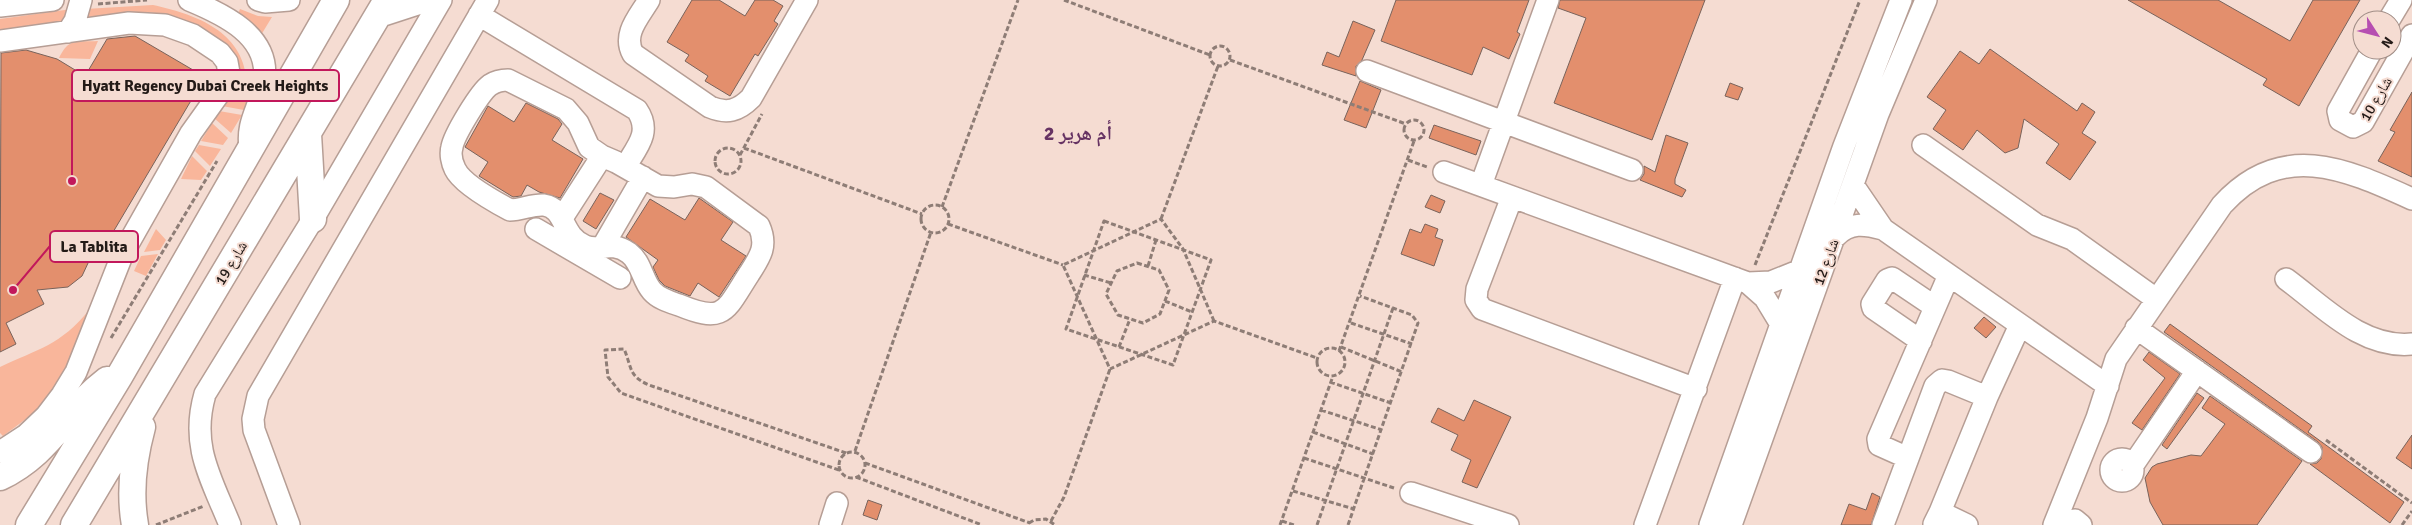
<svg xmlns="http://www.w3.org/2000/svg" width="2412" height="525" font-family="Signika,'Noto Naskh Arabic',sans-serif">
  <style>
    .green { fill: #f9b69b }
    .building { fill: #e38f6d; stroke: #79635b }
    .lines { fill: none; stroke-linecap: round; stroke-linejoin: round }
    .minor-casing { stroke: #b69e95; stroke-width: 24 }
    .major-casing { stroke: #b69e95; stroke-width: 29 }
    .path { stroke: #8e7d76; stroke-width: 3; stroke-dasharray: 5 2.5; stroke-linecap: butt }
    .minor { stroke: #fff; stroke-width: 21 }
    .major { stroke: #fff; stroke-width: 26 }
    .labels { text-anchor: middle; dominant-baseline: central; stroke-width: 4; stroke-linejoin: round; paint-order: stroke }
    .street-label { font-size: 15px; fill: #231a17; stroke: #f5dcd2 }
    .district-label { font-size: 20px; font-weight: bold; fill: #663363; stroke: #f5dcd2 }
    .leader { fill: none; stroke: #c2185b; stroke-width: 2 }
    .callout-dot { fill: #c2185b; stroke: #f5dcd2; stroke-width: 2 }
    .callout { fill: #f5dcd2; stroke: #c2185b; stroke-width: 2 }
    .callout-label { font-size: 16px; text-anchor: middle; font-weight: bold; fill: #231a17 }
  </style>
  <rect width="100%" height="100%" fill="#f5dcd2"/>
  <path class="green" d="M 153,5 C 193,14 239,29 246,75 L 254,74 L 251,90 L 192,29 L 82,24 L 85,9 Z
    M 72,9 L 68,23 L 0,30 L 0,19 Z
    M 240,9 L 258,16 L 272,17 L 261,35 L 237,16 Z
    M 98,41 L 90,59 L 59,58 C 69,37 77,42 98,41 Z
    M 232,86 L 248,102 L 244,110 L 222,106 Z
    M 219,111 L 242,115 L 231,133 L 214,118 Z
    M 212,123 L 228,138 L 223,145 L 201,141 Z
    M 199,145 L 221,149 L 210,166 L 195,151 Z
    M 192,156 L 207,171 L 201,180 L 181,179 Z
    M 156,229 L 166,240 L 160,250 L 144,252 Z
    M 158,254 L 146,276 L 134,271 L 141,256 Z
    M 89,310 L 75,362 L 38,410 L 3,436 L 0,433 L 0,367 C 38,349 61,345 89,310 Z"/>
  <path class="building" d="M 692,0 L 719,0 L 745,16 L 755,0 L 773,0 L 783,6 L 774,21 L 778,24 L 758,56 L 755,54 L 730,96 L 705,81 L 708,76 L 685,61 L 689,55 L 667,42 Z
    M 1396,0 L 1529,0 L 1517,32 L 1520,34 L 1509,59 L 1483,47 L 1472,75 L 1381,41 Z
    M 1560,0 L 1705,0 L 1652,140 L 1554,103 L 1586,18 L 1558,8 Z
    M 2128,0 L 2218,0 L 2290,41 L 2313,0 L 2360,0 L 2299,106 L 2263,85 L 2267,79 Z
    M 1353,21 L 1375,30 L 1362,60 L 1356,66 L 1356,76 L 1322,65 L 1327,52 L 1339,57 Z
    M 135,36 L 205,77 L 106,244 L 91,235 L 89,261 L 82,276 L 68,287 L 37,290 L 44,304 L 6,323 L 16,344 L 0,352 L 1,53 L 26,50 L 57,59 L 85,76 L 107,39 Z
    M 1990,49 L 2077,111 L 2082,103 L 2095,112 L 2082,133 L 2096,142 L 2070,180 L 2046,163 L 2059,144 L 2024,119 L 2018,148 L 2005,153 L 1977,130 L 1963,150 L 1933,129 L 1946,110 L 1927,97 L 1960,51 L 1979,64 Z
    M 1360,81 L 1381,90 L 1366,128 L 1344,120 Z
    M 1730,83 L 1743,88 L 1738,100 L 1725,96 Z
    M 2412,92 L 2412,177 L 2378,161 L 2395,132 L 2390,130 Z
    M 526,103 L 558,119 L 562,124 L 552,140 L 583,159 L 560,198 L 539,192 L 527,185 L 521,196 L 513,197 L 479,176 L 488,162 L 465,147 L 488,106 L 514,122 Z
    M 1434,125 L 1481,141 L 1476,155 L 1429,138 Z
    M 1666,135 L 1688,143 L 1675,179 L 1675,184 L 1686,190 L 1682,197 L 1640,180 L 1644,174 L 1644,166 L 1655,172 Z
    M 600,193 L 614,200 L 596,229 L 583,221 Z
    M 1431,195 L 1445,201 L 1440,213 L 1425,207 Z
    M 699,198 L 733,222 L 721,240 L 746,256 L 719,297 L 698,283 L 690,296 L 665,286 L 659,280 L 653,267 L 658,260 L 626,237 L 650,199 L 685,220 Z
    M 1425,224 L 1438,229 L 1435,237 L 1443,240 L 1434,266 L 1401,254 L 1410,229 L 1421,233 Z
    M 1984,317 L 1996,327 L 1986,338 L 1974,328 Z
    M 2170,324 L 2312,426 L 2308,432 L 2404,502 L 2390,523 L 2310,464 L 2317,463 L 2321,459 L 2322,447 L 2318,442 L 2164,332 Z
    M 2149,352 L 2180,374 L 2142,430 L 2132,423 L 2165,378 L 2143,360 Z
    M 2197,393 L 2204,398 L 2167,449 L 2162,445 Z
    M 2210,396 L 2302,461 L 2257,525 L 2163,525 L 2150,502 L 2145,478 L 2152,467 L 2157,464 L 2191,455 L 2201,456 L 2225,424 L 2202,408 Z
    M 1474,400 L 1511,417 L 1477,488 L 1462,482 L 1471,460 L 1451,450 L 1458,435 L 1431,422 L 1438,408 L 1464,421 Z
    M 2412,435 L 2412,469 L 2396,458 Z
    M 1872,493 L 1880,497 L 1871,525 L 1841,525 L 1849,504 L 1866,510 Z
    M 868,500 L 882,505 L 877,520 L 863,515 Z"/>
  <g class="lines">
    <g class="minor-casing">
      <path id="minor" d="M 189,0 C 223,14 271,36 264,81 C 261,107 246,120 250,148
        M 258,0 L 265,2 L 289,0
        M 649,0 C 639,17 622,34 633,54 L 710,107 C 727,114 738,111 751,98 L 807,0
        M 0,6 L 53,0
        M 479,15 L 637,110 C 652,132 637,147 625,167
        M 2389,20 L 2401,0
        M 68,32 L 75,21 L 81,0
        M 0,41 L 129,23 L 165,25 L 193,35 L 220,53 L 227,62 L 229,73 L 226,84 L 191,133 L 123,253 L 76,372 L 62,395 L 46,416 L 26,435 L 0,452
        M 2372,50 L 2338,111 L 2340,120 L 2353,127 L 2363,122 L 2412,35
        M 1367,71 L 1632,170
        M 508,80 L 566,109 L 578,123 L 589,147 L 602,156 L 616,162 L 658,186 L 674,187 L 692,184 L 706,187 L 759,226 C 768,246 760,257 749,274 C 725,311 725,324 679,305 C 670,302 659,299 652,291 C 642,280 642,263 629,253 C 611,240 599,252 585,246 C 560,235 567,209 544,205 C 532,204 522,210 510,210 C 495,202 462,184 455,169 C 452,163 450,154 452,147 C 454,135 480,92 490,85 C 496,81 501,80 508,80 Z
        M 1923,145 L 2037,225 L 2072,239 L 2156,299
        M 1444,172 L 1748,283 L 1765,298 L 1782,326
        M 1481,185 L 1548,0
        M 1853,185 L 1883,229
        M 1512,197 L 1477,289 L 1476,300 L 1482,309 L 1696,389
        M 562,218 L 602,156
        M 536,229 L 620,278
        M 1836,236 C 1850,222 1864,224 1883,229 L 2108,386
        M 603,246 L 643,177
        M 2286,279 C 2323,306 2362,349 2412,344
        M 1748,283 L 1771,282 L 1801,270
        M 2136,328 L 2311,452
        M 1921,341 L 1873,308 L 1872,304 L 1887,280 L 1892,278 L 1935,307
        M 1908,458 L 1879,445 L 1878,439 L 1949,275
        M2111 470a11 11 0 1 1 22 0a11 11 0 1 1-22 0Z
        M 2133,465 L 2197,371
        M 1411,493 L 1508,525
        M 1940,512 L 1987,397 L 2020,325
        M 1934,524 L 1940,512 L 1967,525
        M 230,525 C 211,478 190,446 205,394 L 313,219 L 441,0
        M 289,525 L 254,430 L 253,419 L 258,396 L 488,0
        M 830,525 L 837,503
        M 1645,525 L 1735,278
        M 1710,525 L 1844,146 L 1901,0
        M 1731,525 L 1878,114 L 1926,0
        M 1883,525 L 1935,386 L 1942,380 L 1948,381 L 1987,397
        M 2054,525 L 2097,418 L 2116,359 L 2222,205 C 2281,140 2344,168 2412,199
        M 2054,525 L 2075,520 L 2081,525"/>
    </g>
    <g class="major-casing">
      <path id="major" d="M 379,14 L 422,0
        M 308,134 L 313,219
        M 0,477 C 49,454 66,411 107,380
        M 29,525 L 119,377 L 336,0
        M 74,525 L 387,0
        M 135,525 C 129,491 133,460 142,427"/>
    </g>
    <path class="path" d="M 1064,0 L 1210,55
      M 98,4 L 147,0
      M1210 56a10 10 0 1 1 20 0a10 10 0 1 1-20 0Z
      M 1230,60 L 1406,124
      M1404 130a10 10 0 1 1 20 0a10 10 0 1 1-20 0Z
      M 744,148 L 922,214
      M715 161a13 13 0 1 1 26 0a13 13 0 1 1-26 0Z
      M 740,155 L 762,114
      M 1408,160 L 1427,167
      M921 219a14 14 0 1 1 28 0a14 14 0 1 1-28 0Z
      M 942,207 L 1018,0
      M 1161,219 L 1218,66
      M 1104,221 L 1211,260 L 1173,365 L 1066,329 Z
      M 948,224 L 1063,265
      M 1137,263 L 1159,270 L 1169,290 L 1160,314 L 1143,323 L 1118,315 L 1106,294 L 1117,271 Z
      M 1755,265 L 1860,0
      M 1148,266 L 1156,240
      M 1084,275 L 1111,283
      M 1165,301 L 1192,312
      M 1214,321 L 1183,249 L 1161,219 L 1063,265 L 1110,369 L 1214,321 L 1317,358
      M 1351,323 L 1412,344
      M 111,338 L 217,161
      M 1119,347 L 1130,319
      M 1341,347 L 1402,372
      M1317 362a14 14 0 1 1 28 0a14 14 0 1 1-28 0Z
      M 1339,351 L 1414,141
      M 1330,382 L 1391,403
      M 1321,410 L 1382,430
      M 1313,432 L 1373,454
      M 2326,440 L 2412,503
      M 855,451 L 931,232
      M839 465a13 13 0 1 1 26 0a13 13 0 1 1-26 0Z
      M 1304,458 L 1394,488
      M 865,463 L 1030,523
      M 839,470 L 621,393 L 608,377 L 605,350 L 624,349 C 632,367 628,376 649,385 L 846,453
      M 856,477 L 982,525
      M 1293,491 L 1354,509
      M 1051,521 L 1064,497 L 1110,369
      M 1282,521 L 1294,525
      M 1029,523 L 1034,520 L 1046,519 L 1055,525
      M 156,525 L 204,506
      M 1280,525 L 1333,376
      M 1317,525 L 1393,308
      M 1348,525 L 1418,323 L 1412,315 L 1360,296
      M 2402,525 L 2412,511"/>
    <use href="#minor" class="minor"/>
    <use href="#major" class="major"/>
  </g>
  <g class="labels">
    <g class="street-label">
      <text transform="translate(2376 99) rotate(-60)">شارع 10</text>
      <text transform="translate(1826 262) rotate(-70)">شارع 12</text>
      <text transform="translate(231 263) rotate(-59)">شارع 19</text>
    </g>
    <g class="district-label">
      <text x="1078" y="133">أم هرير 2</text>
    </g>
  </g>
  <path class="leader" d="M72 181L72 86M13 290L50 246"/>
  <g class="callout-dot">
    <circle cx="72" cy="181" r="5"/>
    <circle cx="13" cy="290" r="5"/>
  </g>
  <g class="callout">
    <rect x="72" y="70" width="267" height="31" rx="5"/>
    <rect x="50" y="231" width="88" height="31" rx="5"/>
  </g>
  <g class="callout-label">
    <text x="205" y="91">Hyatt Regency Dubai Creek Heights</text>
    <text x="94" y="252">La Tablita</text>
  </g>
  <g transform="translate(2377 35) rotate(126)"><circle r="24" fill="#f5dcd2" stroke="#a18e87"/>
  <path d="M0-4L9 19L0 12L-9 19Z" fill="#b64eb1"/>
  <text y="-8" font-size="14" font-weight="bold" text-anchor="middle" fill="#231a17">N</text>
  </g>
</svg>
